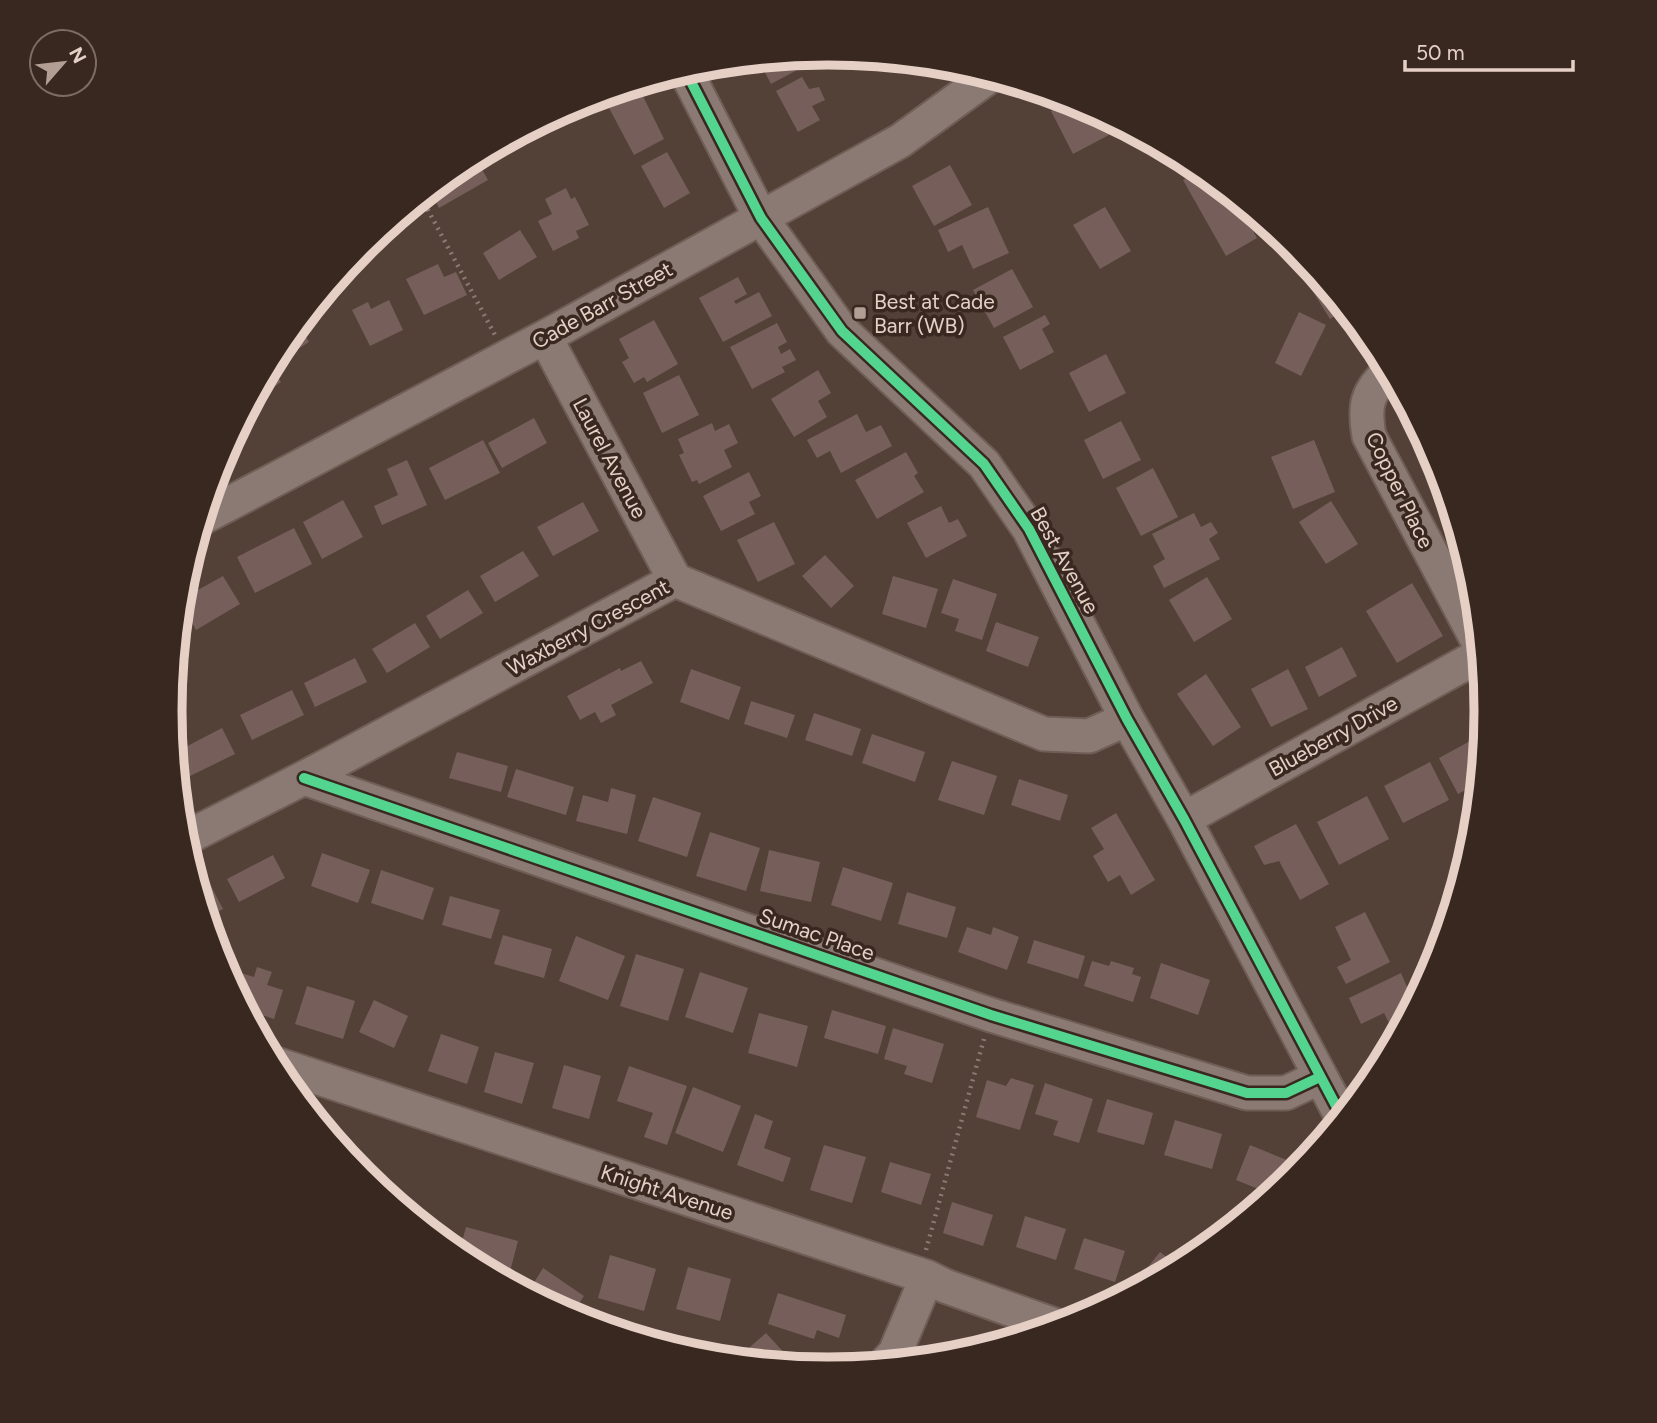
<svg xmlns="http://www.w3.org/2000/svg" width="1657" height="1423" font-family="Figtree,sans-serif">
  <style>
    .building { fill: #765f5a }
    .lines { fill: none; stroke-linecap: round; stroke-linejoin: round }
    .minor-casing { stroke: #6f5e56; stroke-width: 37 }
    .path { stroke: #897b74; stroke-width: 4.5; stroke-dasharray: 2 5; stroke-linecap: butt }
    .minor { stroke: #8a7a73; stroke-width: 33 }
    .cycleway-casing { stroke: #382820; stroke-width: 15 }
    .cycleway { stroke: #53d58f; stroke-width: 10 }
    .poi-dot { fill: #b39e94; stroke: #382820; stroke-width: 2.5 }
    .labels { text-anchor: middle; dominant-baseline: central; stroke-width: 7; stroke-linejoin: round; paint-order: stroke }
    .poi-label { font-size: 21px; fill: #e6d0c6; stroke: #382820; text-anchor: start }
    .street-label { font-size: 21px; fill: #e6d0c6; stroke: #382820 }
    .rim { fill: none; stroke: #e6d0c6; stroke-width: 9 }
  </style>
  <rect width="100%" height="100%" fill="#534037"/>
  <path class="building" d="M 792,56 L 799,69 L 771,84 L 758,59 Z
    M 802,77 L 809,89 L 819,87 L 825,100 L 812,106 L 820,120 L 798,132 L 776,91 Z
    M 641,92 L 664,139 L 634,155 L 609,108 Z
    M 1073,100 L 1097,111 L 1109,135 L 1073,154 L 1051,111 Z
    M 545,119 L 551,130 L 503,155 L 498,145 Z
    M 667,152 L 690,193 L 664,208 L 641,166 Z
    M 475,157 L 488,180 L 439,208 L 430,190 L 463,163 Z
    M 950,165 L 972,205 L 934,226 L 912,186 Z
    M 1202,169 L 1233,195 L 1257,238 L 1226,256 L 1183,180 Z
    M 566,188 L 571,199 L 575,197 L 589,225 L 576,231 L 579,238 L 553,251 L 538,221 L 552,214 L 545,199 Z
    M 988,207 L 1009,253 L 973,269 L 962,245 L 948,252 L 938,230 Z
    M 1105,207 L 1131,251 L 1100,269 L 1073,225 Z
    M 520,230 L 537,257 L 499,280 L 483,253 Z
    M 438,264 L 444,277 L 456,272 L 467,295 L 424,315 L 406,279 Z
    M 1012,269 L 1033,307 L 994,328 L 973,290 Z
    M 738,277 L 747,294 L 734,301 L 736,304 L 759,292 L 772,316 L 723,342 L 699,298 Z
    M 1325,282 L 1346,309 L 1330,319 L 1312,290 Z
    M 389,300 L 403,330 L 370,346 L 352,310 L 368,302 L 371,309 Z
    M 1299,312 L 1326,325 L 1301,376 L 1275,363 Z
    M 1045,315 L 1050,324 L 1042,329 L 1054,352 L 1020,370 L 1003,337 Z
    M 654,320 L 678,364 L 647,382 L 644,377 L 634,383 L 622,362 L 629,358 L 619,339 Z
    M 777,323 L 787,342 L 778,347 L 781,354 L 790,349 L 796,360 L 782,367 L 785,372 L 752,389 L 730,347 Z
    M 298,324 L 309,342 L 276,363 L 274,359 L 281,345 Z
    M 1106,354 L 1126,393 L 1089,412 L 1069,373 Z
    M 270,365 L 281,382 L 257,398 L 255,394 Z
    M 818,370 L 831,393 L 818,401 L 827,417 L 794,437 L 771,399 Z
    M 679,375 L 699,415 L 662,433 L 643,393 Z
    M 247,408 L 252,417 L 238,424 Z
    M 857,414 L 866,432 L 881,425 L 892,446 L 841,473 L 830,451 L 817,458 L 807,440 Z
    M 534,418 L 547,443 L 502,468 L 488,443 Z
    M 1121,421 L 1141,460 L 1103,479 L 1084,440 Z
    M 712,423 L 715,431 L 729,424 L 738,443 L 724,450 L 732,467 L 699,484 L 697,480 L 692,482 L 679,455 L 684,453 L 678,439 Z
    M 483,440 L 500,473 L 445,500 L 429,468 Z
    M 1314,440 L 1335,492 L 1293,509 L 1271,457 Z
    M 906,452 L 918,473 L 914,476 L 924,492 L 877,519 L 855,480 Z
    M 407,460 L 427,505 L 382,525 L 374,506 L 398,495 L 387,469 Z
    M 1153,468 L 1178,517 L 1141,536 L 1116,488 Z
    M 749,472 L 761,496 L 749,502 L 755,514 L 721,531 L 703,496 Z
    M 343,500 L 363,537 L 322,559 L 303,522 Z
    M 1331,501 L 1358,544 L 1326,564 L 1299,522 Z
    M 583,502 L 599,531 L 553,556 L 537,527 Z
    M 941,506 L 949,523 L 958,519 L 967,536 L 926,558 L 907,523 Z
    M 1194,513 L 1201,527 L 1211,522 L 1218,533 L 1209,539 L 1220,559 L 1164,588 L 1153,566 L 1165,559 L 1152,534 Z
    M 774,522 L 795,564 L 758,582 L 737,540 Z
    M 294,528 L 312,564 L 255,593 L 237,557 Z
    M 523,551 L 539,576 L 495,602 L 480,576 Z
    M 825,555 L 854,586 L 831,608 L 802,576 Z
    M 223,576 L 240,604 L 196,630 L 180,600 Z
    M 893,576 L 938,589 L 926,628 L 882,614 Z
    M 1207,577 L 1232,619 L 1194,642 L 1169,600 Z
    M 953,579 L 997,594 L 982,640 L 955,631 L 959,619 L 941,613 Z
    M 1412,583 L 1443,636 L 1397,663 L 1366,611 Z
    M 468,590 L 483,613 L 440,639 L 426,616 Z
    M 996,622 L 1039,637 L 1028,667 L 986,651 Z
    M 415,623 L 430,647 L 387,673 L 372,649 Z
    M 1342,647 L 1357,676 L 1319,697 L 1305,667 Z
    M 355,658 L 367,682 L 315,707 L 304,683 Z
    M 641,661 L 653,683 L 611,705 L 616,715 L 601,723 L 595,712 L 580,720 L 567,696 L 620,668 L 621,671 Z
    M 691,669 L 741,687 L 729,720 L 680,702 Z
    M 1288,669 L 1308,709 L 1271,727 L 1251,689 Z
    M 1206,674 L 1241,727 L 1213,746 L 1177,694 Z
    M 292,690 L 304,715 L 252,740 L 240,715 Z
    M 751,701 L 795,715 L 787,738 L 744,724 Z
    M 814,713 L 861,729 L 852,756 L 805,740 Z
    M 222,728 L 235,754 L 184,779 L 174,753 Z
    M 872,734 L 925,752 L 915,782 L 862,763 Z
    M 1472,740 L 1483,760 L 1481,782 L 1458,794 L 1439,758 Z
    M 457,752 L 508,766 L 501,792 L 449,778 Z
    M 952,761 L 997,776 L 984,815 L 938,800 Z
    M 1430,762 L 1449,800 L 1403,823 L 1384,786 Z
    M 516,769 L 574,787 L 566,815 L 507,797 Z
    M 1019,779 L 1068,795 L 1060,821 L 1011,805 Z
    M 611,788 L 636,795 L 627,834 L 576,821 L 583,795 L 608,802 Z
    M 1367,796 L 1389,839 L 1339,865 L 1317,822 Z
    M 653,797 L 701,813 L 687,857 L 638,841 Z
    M 1116,813 L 1155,880 L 1131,895 L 1120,875 L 1108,882 L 1093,856 L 1104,849 L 1091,828 Z
    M 1296,824 L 1329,884 L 1300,900 L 1279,861 L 1264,865 L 1254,846 Z
    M 710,832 L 760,848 L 746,891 L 696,876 Z
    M 769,850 L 820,862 L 811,902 L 760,891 Z
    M 322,853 L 370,870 L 358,903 L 311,886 Z
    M 273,855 L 285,878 L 239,902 L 227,879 Z
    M 843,867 L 893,883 L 881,921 L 831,905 Z
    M 381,870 L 434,888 L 423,920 L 371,903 Z
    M 211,886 L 223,909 L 206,918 L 198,893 Z
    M 907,892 L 956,907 L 947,938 L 898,924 Z
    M 450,896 L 500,910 L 491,939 L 442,925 Z
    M 1365,912 L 1390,962 L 1346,984 L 1337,967 L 1351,960 L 1335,927 Z
    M 967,927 L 991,935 L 993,927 L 1019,937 L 1007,970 L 958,952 Z
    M 503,935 L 552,949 L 544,978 L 494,964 Z
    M 576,936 L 625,956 L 608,1000 L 559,981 Z
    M 1034,940 L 1085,956 L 1078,979 L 1027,963 Z
    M 636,954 L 684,969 L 668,1021 L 620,1006 Z
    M 1092,961 L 1109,966 L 1111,961 L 1134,968 L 1132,974 L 1141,977 L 1133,1002 L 1084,986 Z
    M 1161,963 L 1210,980 L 1198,1015 L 1150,998 Z
    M 257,967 L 272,972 L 267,985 L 283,990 L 274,1019 L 244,1009 L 231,985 L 235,971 L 254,977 Z
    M 700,972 L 748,988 L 733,1033 L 685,1017 Z
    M 1401,973 L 1408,989 L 1419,983 L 1423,991 L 1403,1028 L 1394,1033 L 1384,1013 L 1361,1024 L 1349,998 Z
    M 307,986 L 355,1001 L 343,1039 L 295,1024 Z
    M 374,1000 L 408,1016 L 394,1048 L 359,1032 Z
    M 832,1010 L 886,1026 L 878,1054 L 824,1038 Z
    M 759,1013 L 808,1026 L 797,1067 L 748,1053 Z
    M 893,1028 L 944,1044 L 932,1083 L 904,1074 L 907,1066 L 884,1059 Z
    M 441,1034 L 479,1047 L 467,1084 L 428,1071 Z
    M 495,1052 L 534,1063 L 522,1104 L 484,1092 Z
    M 564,1065 L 601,1076 L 589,1119 L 552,1108 Z
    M 629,1066 L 687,1086 L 667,1145 L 644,1137 L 653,1113 L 617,1101 Z
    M 1011,1078 L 1034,1085 L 1020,1130 L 976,1117 L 987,1080 L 1006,1086 Z
    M 1045,1083 L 1093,1099 L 1079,1143 L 1053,1135 L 1058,1121 L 1035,1114 Z
    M 693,1087 L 741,1106 L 723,1152 L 675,1133 Z
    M 1107,1099 L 1153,1113 L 1144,1145 L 1097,1132 Z
    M 755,1114 L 773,1121 L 764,1148 L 791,1158 L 783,1182 L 737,1165 Z
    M 1175,1120 L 1222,1134 L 1212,1169 L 1164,1155 Z
    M 824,1145 L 866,1157 L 852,1203 L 810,1190 Z
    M 1250,1145 L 1294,1163 L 1286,1185 L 1273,1195 L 1236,1180 Z
    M 890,1162 L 931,1174 L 921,1205 L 881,1192 Z
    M 952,1202 L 993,1215 L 983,1246 L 943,1233 Z
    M 1025,1216 L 1066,1229 L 1056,1260 L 1016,1247 Z
    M 466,1227 L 518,1241 L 507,1283 L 458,1256 Z
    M 1084,1238 L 1125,1251 L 1115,1282 L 1074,1269 Z
    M 1160,1252 L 1180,1267 L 1135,1291 L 1131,1288 Z
    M 610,1255 L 656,1269 L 644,1311 L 598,1298 Z
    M 688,1267 L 731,1279 L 720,1321 L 676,1309 Z
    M 543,1268 L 584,1296 L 570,1317 L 527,1294 Z
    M 778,1293 L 846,1315 L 839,1338 L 817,1330 L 814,1339 L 768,1324 Z
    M 766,1333 L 797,1367 L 734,1361 Z"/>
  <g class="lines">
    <g class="minor-casing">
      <path id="minor" d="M 685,70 L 761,218 L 842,331 L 984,464 L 1029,529 L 1127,719 L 1184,819 L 1343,1119
        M 545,337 L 675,580
        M 1390,371 C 1366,392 1364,406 1369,436 L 1481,647
        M 202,518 L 545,337 L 900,141 L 991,75
        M 675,580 L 1044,734 L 1089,736 L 1127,719
        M 304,778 L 991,1015 L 1247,1093 L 1286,1093 L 1320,1077
        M 1184,819 L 1482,654
        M 182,840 L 304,778 L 675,580
        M 273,1063 L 927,1277 L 945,1286 L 1060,1327
        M 884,1365 L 895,1353 L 927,1277"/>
    </g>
    <path class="path" d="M 421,197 L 495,335
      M 926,1250 L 984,1039"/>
    <use href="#minor" class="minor"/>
    <g class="cycleway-casing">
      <path id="cycleway" d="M 685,70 L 761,218 L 842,331 L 984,464 L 1029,529 L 1127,719 L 1184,819 L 1343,1119
        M 304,778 L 991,1015 L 1247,1093 L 1286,1093 L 1320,1077"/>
    </g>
    <use href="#cycleway" class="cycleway"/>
  </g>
  <rect class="poi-dot" x="853" y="306" width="14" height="14" rx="3.5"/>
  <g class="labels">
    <g class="poi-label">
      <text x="874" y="301">Best at Cade<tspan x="874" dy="24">Barr (WB)</tspan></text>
    </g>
    <g class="street-label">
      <text transform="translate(602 305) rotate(-29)">Cade Barr Street</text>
      <text transform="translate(610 458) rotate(62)">Laurel Avenue</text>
      <text transform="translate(1400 490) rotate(64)">Copper Place</text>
      <text transform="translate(1065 560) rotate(61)">Best Avenue</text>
      <text transform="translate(588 627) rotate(-28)">Waxberry Crescent</text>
      <text transform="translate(1333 736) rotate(-29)">Blueberry Drive</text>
      <text transform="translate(817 934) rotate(19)">Sumac Place</text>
      <text transform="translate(667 1192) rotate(18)">Knight Avenue</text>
    </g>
  </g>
  <path d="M0 0H1657V1423H0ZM182 711a646 646 0 1 1 1292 0a646 646 0 1 1-1292 0Z" fill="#382820" fill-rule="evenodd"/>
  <path class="rim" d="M182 711a646 646 0 1 1 1292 0a646 646 0 1 1-1292 0Z"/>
  <g transform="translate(63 63) rotate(62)"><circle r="33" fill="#382820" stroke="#7e6b62" stroke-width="2"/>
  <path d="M0-5L12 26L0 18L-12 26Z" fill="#b39e94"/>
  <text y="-10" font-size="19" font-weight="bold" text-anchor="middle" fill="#e6d0c6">N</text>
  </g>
  <path d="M1405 60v10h168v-10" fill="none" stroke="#e6d0c6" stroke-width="3.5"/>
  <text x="1416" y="60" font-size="21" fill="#e6d0c6" stroke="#382820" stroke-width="5" paint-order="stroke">50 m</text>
</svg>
